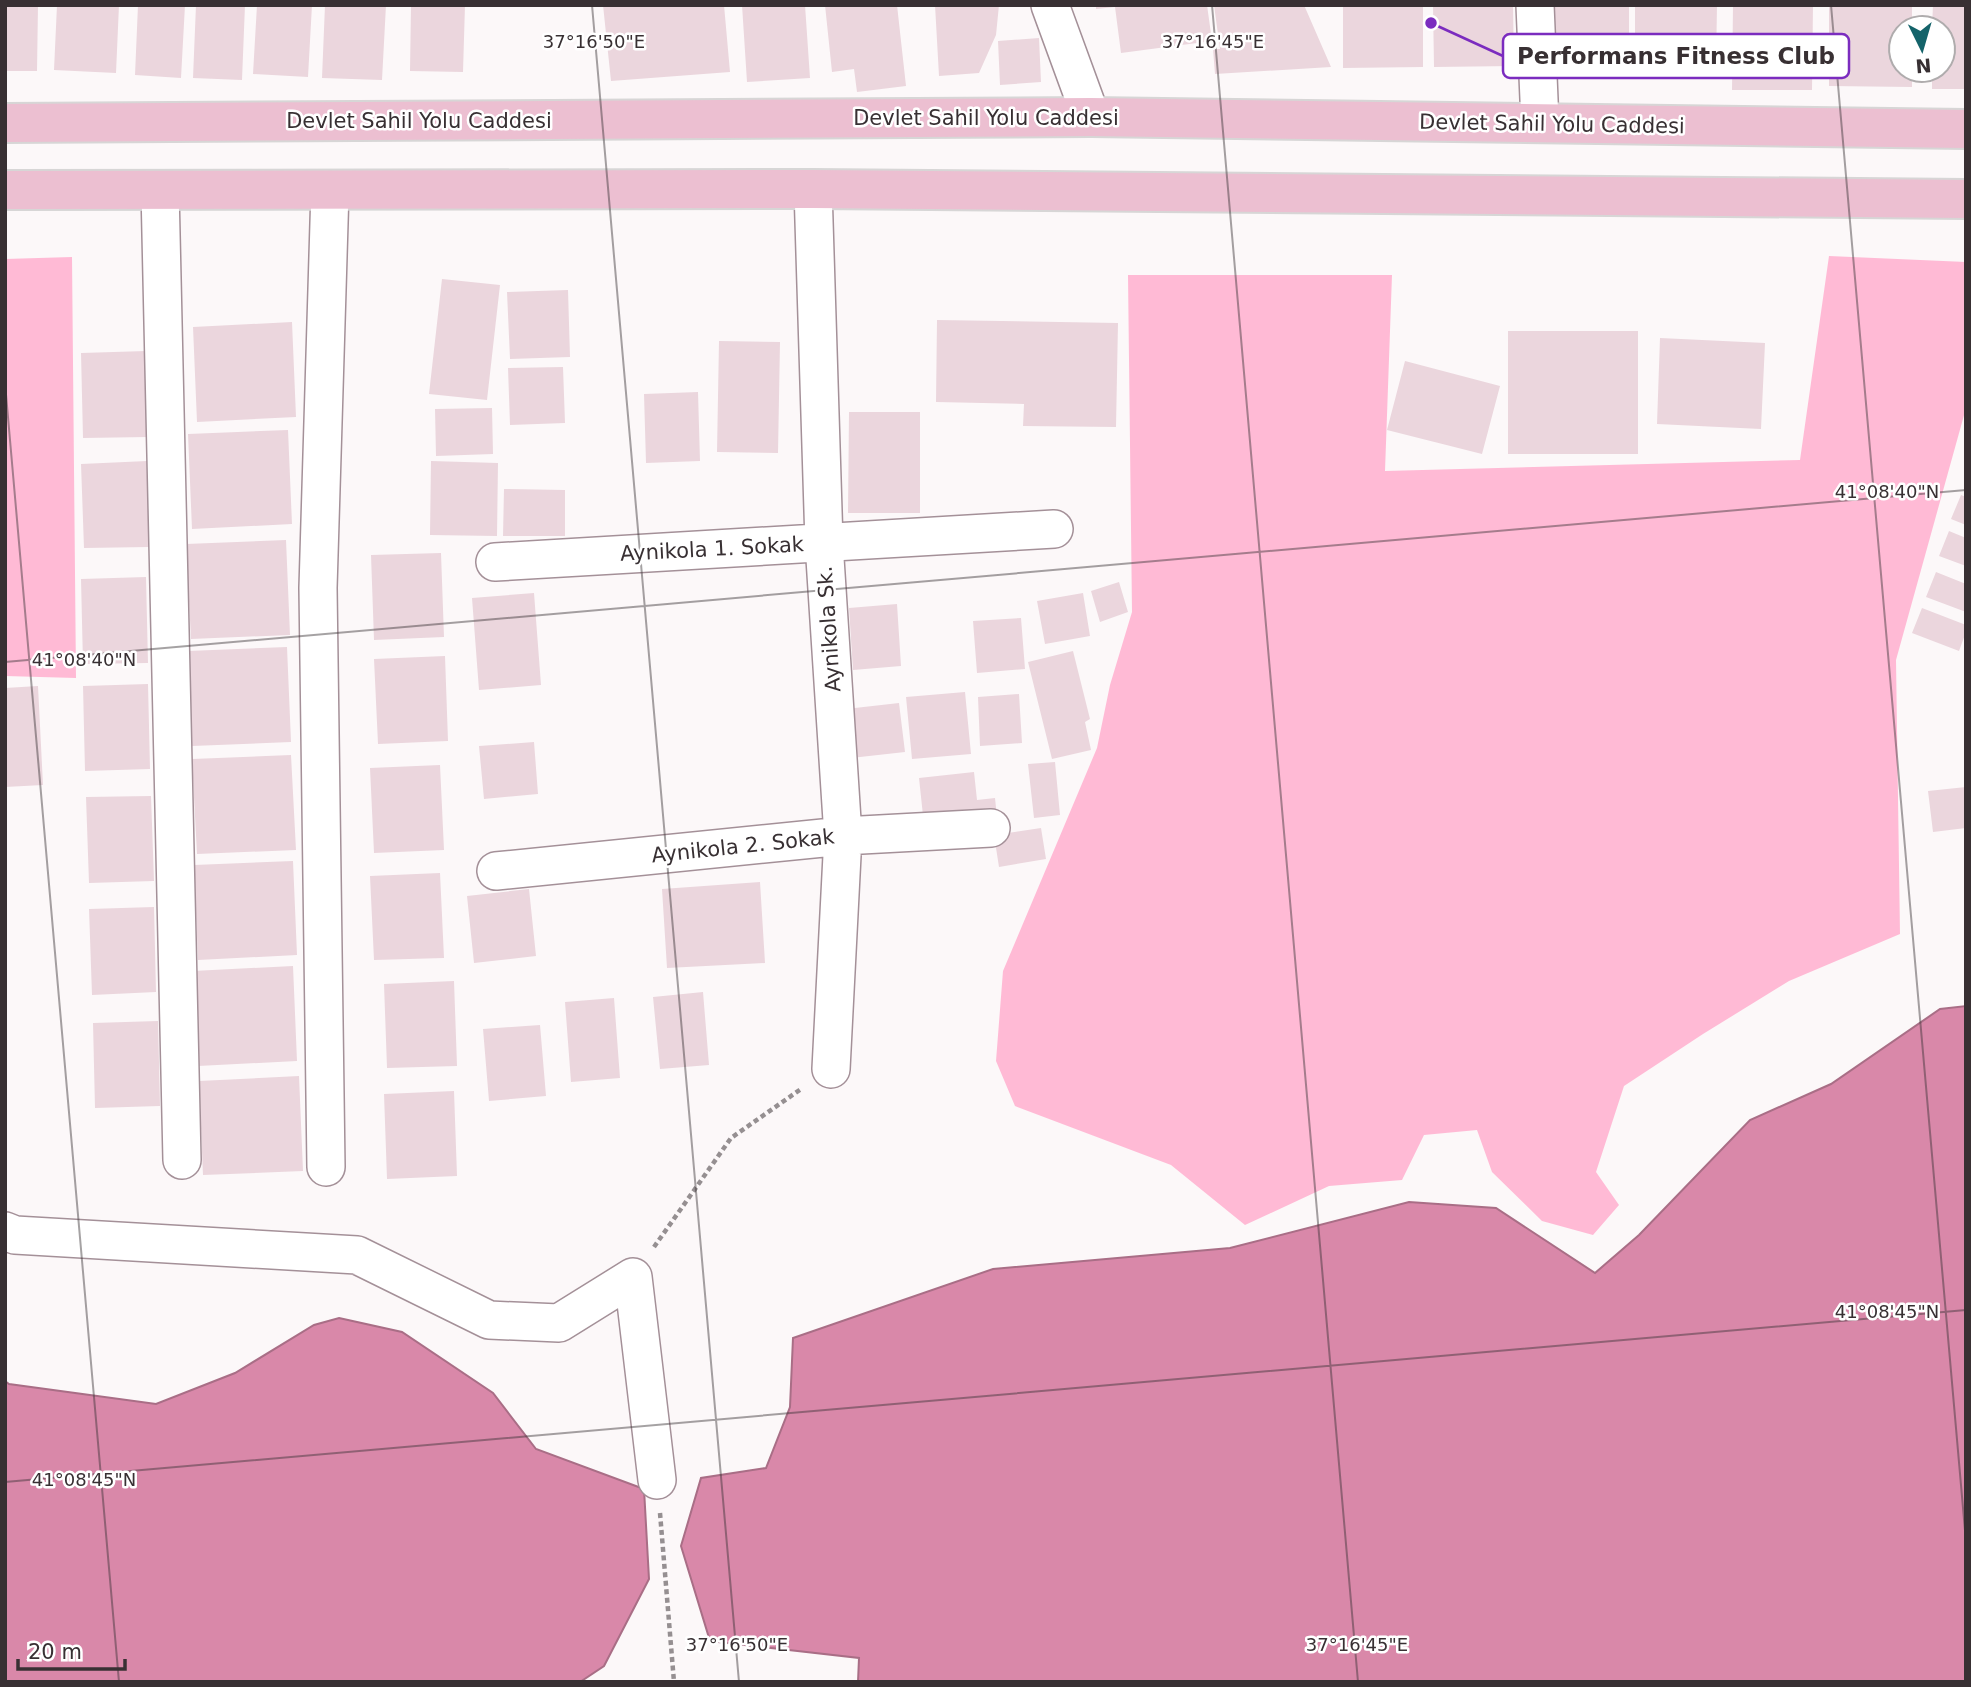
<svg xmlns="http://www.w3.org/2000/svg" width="1971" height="1687" font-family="'DejaVu Sans',sans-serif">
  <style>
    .green { fill: #ffbad5 }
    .water { fill: #d988a9; stroke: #a96e86; stroke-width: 2 }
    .building { fill: #ebd6dd }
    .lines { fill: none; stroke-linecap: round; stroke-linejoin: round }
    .minor-casing { stroke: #a49098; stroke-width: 40 }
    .major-casing { stroke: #d7d6d6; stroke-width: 42 }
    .path { stroke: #958f91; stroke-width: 4.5; stroke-dasharray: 5 3.5; stroke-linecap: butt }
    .minor { stroke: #fff; stroke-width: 37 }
    .major { stroke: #ecbfd1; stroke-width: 38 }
    .ticks { fill: none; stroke: #383033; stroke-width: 2; stroke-opacity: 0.45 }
    .labels { text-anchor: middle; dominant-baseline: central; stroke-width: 5; stroke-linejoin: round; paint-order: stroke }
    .street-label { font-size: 21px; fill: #383033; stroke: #fff }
    .ticks-label { font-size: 18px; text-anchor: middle; fill: #383033; stroke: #fff; stroke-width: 5; stroke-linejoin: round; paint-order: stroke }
    .leader { fill: none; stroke: #7b2cbf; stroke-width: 2.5 }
    .callout-dot { fill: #7b2cbf; stroke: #fff; stroke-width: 2.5 }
    .callout { fill: #fff; stroke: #7b2cbf; stroke-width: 2.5 }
    .callout-label { font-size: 23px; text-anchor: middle; font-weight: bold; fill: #383033 }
  </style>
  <rect width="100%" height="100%" fill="#fcf8f9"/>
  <path class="green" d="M 1829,256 L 1966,262 L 1966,408 L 1896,660 L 1900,934 L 1789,981 L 1703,1034 L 1624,1086 L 1596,1172 L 1619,1205 L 1593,1235 L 1542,1221 L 1492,1172 L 1477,1130 L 1424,1135 L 1402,1180 L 1329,1186 L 1245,1225 L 1171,1165 L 1015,1106 L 996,1061 L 1003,971 L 1097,748 L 1110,685 L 1132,612 L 1128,275 L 1392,275 L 1385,471 L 1800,460 Z
    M 72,257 L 76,678 L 5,676 L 5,259 Z"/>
  <path class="water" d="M 1966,1006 L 1966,1682 L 858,1682 L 859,1658 L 710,1641 L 681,1546 L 701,1478 L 766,1468 L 790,1407 L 793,1338 L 993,1269 L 1230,1248 L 1409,1202 L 1496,1208 L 1595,1273 L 1639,1235 L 1750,1120 L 1831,1084 L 1940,1009 Z
    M 339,1318 L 402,1332 L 493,1393 L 536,1449 L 644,1489 L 649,1579 L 604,1666 L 580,1682 L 5,1682 L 5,1381 L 9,1384 L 156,1404 L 235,1373 L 314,1325 Z"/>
  <path class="building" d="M 5,5 L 38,5 L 37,71 L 5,71 Z
    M 57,5 L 119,5 L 116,73 L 54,70 Z
    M 138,5 L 185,5 L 181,78 L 135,75 Z
    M 196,5 L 245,5 L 242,80 L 193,78 Z
    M 257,5 L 312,5 L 308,77 L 253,74 Z
    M 325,5 L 386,5 L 382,80 L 322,78 Z
    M 411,5 L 465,5 L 463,72 L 410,71 Z
    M 603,5 L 724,5 L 730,72 L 611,81 Z
    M 742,5 L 805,5 L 810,78 L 747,82 Z
    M 825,5 L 897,5 L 906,86 L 857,92 L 854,69 L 832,72 Z
    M 935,5 L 999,5 L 996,35 L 979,73 L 939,76 Z
    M 1096,5 L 1207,5 L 1212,41 L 1121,53 L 1115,7 L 1096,9 Z
    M 1214,5 L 1304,5 L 1331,67 L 1215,74 L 1213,49 L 1220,49 Z
    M 1343,5 L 1423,5 L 1423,67 L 1343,68 Z
    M 1433,5 L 1513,5 L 1514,66 L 1434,67 Z
    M 1548,5 L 1629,5 L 1629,68 L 1549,68 Z
    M 1635,5 L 1717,5 L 1716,66 L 1635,66 Z
    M 1733,5 L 1813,5 L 1812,90 L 1732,90 Z
    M 1829,5 L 1912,5 L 1912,28 L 1901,28 L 1901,70 L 1912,70 L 1912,87 L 1829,86 Z
    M 1933,5 L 1966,5 L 1966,89 L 1932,89 L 1932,70 L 1943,70 L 1943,28 L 1932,28 Z
    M 1039,38 L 1041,82 L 1000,85 L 998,41 Z
    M 442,279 L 500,285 L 487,400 L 429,394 Z
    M 568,290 L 570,357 L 510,359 L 507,292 Z
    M 937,320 L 1118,323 L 1116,427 L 1023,426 L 1024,404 L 936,402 Z
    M 292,322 L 296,417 L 197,422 L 193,327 Z
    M 1508,331 L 1638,331 L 1638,454 L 1508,454 Z
    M 1660,338 L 1765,343 L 1761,429 L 1657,424 Z
    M 719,341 L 780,342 L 778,453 L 717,452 Z
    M 146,351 L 148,437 L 83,438 L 81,353 Z
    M 1405,361 L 1500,386 L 1482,454 L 1387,430 Z
    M 563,367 L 565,423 L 510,425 L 508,368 Z
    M 698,392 L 700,461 L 646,463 L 644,394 Z
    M 492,408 L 493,454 L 436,456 L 435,409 Z
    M 849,412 L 920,412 L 920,513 L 848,513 Z
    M 288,430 L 292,524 L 192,529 L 188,434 Z
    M 147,461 L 149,547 L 84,548 L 81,464 Z
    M 431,461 L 498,463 L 497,536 L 430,535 Z
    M 504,489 L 565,490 L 565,536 L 503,536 Z
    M 1961,495 L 1966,497 L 1966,525 L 1951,519 Z
    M 1949,531 L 1966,538 L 1966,566 L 1939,556 Z
    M 286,540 L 290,635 L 191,639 L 186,544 Z
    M 441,553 L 444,637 L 374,640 L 371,555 Z
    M 1936,572 L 1966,584 L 1966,612 L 1926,597 Z
    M 146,577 L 148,663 L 83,664 L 81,579 Z
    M 1119,582 L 1128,612 L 1100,622 L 1091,591 Z
    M 534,593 L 541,685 L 479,690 L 472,598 Z
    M 1083,593 L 1090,636 L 1045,644 L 1037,601 Z
    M 897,604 L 901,666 L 853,670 L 849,608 Z
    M 1922,608 L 1966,625 L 1966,632 L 1959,651 L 1912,633 Z
    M 1021,618 L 1025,669 L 977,673 L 973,621 Z
    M 287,647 L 291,742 L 192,746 L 188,651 Z
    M 1073,651 L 1090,719 L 1085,722 L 1091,750 L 1052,759 L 1028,662 Z
    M 445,656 L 448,741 L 378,744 L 374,659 Z
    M 148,684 L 150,769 L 85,771 L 83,686 Z
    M 38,686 L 43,785 L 5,787 L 5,688 Z
    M 965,692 L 971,754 L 912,759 L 906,697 Z
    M 1019,694 L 1022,743 L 980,746 L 978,697 Z
    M 899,703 L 905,752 L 851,758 L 846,709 Z
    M 534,742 L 538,794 L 484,799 L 479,746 Z
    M 291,755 L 296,850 L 197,854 L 192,759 Z
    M 1055,762 L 1060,815 L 1034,818 L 1028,764 Z
    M 440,765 L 444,850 L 374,853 L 370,768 Z
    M 974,772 L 977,800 L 995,798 L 997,817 L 924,825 L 919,778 Z
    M 1966,787 L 1966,828 L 1933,832 L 1928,791 Z
    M 151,796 L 154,881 L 89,883 L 86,797 Z
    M 1041,828 L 1046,859 L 999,867 L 994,835 Z
    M 293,861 L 297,955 L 198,960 L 194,865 Z
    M 440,873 L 444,958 L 374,960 L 370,876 Z
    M 760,882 L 765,963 L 667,968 L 662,889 Z
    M 529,889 L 536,956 L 474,963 L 467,896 Z
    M 154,907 L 156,992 L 92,995 L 89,909 Z
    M 293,966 L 297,1061 L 198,1066 L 193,971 Z
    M 454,981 L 457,1066 L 387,1068 L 384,984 Z
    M 703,992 L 709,1065 L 660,1069 L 653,997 Z
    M 614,998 L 620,1078 L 571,1082 L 565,1002 Z
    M 158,1021 L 160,1106 L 95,1108 L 93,1023 Z
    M 540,1025 L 546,1096 L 489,1101 L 483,1029 Z
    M 299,1076 L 303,1171 L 203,1175 L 199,1081 Z
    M 454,1091 L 457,1176 L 387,1179 L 384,1094 Z"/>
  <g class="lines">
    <g class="minor-casing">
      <path id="minor" d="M 1050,5 L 1091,117
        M 1535,5 L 1540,123
        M 813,189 L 824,543 L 843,836 L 831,1069
        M 160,190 L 182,1160
        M 495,562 L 1054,529
        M 496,871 L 843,836 L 991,828
        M 326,1167 L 318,588 L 330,190
        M 5,1231 L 15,1235 L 357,1255 L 489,1320 L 559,1323 L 633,1277 L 657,1480"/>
    </g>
    <g class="major-casing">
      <path id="major" d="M 5,123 L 1091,117 L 1966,129
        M 5,190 L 813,189 L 1966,199"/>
    </g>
    <path class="path" d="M 654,1247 L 731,1138 L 801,1089
      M 660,1513 L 674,1682"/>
    <use href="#minor" class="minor"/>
    <use href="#major" class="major"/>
  </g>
  <path class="ticks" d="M 592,5 L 739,1682M 1212,5 L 1358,1682M 1831,5 L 1966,1542M 5,383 L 119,1682M 5,662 L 1966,490M 5,1482 L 1966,1310"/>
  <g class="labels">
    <g class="street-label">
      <text x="986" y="118">Devlet Sahil Yolu Caddesi</text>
      <text x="419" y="121">Devlet Sahil Yolu Caddesi</text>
      <text transform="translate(1552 124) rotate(1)">Devlet Sahil Yolu Caddesi</text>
      <text transform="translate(712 549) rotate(-3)">Aynikola 1. Sokak</text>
      <text transform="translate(829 629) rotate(-94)">Aynikola Sk.</text>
      <text transform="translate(743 846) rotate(-6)">Aynikola 2. Sokak</text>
    </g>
  </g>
  <g class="ticks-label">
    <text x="594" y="48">37°16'50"E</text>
    <text x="1213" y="48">37°16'45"E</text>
    <text x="1887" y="498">41°08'40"N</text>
    <text x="84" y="666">41°08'40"N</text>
    <text x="1887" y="1318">41°08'45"N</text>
    <text x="84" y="1486">41°08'45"N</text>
    <text x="737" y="1651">37°16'50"E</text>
    <text x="1357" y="1651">37°16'45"E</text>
  </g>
  <path class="leader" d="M1431 23L1503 56"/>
  <circle class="callout-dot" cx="1431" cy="23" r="7"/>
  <rect class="callout" x="1503" y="34" width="346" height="44" rx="7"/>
  <g class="callout-label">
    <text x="1676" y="64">Performans Fitness Club</text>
  </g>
  <rect width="1971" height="1687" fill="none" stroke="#383033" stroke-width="14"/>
  <g transform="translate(1922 49) rotate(175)"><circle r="33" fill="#ffffff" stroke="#afacad" stroke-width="2"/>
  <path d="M0-5L12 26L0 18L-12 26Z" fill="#14636a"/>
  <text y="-10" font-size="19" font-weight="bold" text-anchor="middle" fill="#383033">N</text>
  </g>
  <path d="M18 1659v10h107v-10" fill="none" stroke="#383033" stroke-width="3.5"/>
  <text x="28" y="1659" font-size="21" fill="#383033" stroke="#ffffff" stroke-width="5" paint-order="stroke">20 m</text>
</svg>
